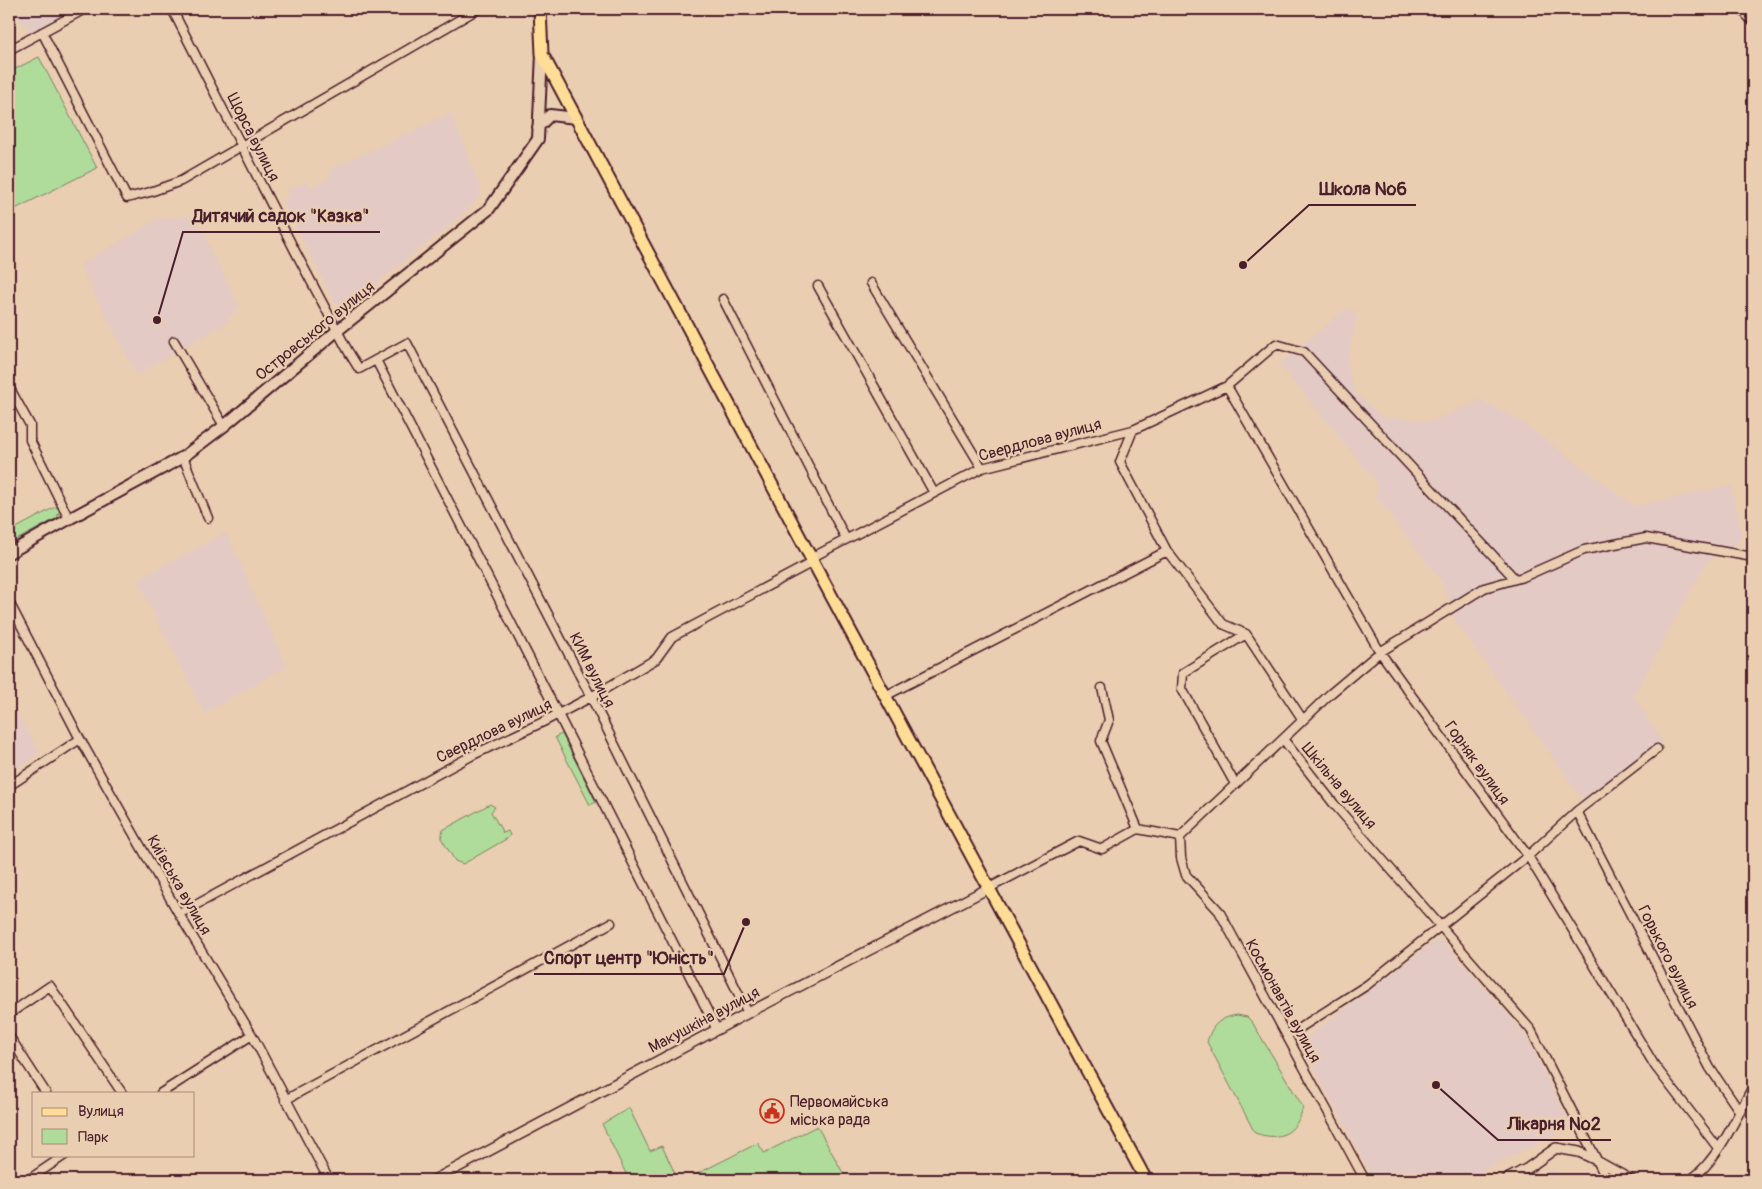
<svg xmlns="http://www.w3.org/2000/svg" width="1762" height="1189" font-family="Pangolin,sans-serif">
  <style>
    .built { fill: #e4cac4 }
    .green { fill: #afdc9a; stroke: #7c7e62 }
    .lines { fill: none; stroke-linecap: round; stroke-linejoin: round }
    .minor-casing { stroke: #4a1f2b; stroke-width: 11 }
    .tertiary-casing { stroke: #4a1f2b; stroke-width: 12 }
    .secondary-casing { stroke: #4a1f2b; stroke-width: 14 }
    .primary-casing { stroke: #4a1f2b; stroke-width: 15 }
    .minor { stroke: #eaceb1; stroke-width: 8 }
    .tertiary { stroke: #eaceb1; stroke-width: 9 }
    .secondary { stroke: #eaceb1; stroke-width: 10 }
    .primary { stroke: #ffdd96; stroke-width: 11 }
    .labels { text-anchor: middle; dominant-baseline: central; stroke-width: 4.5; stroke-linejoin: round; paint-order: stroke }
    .street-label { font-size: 16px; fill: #4a1f2b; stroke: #eaceb1 }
    .poi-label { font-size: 16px; fill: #4a1f2b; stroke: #eaceb1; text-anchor: start }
    .leader { fill: none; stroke: #4a1f2b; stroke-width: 2 }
    .callout-dot { fill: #4a1f2b; stroke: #eaceb1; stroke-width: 2 }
    .callout-label { font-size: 18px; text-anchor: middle; font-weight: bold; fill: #4a1f2b; stroke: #eaceb1; stroke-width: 4.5; stroke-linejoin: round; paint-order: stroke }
  </style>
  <rect width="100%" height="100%" fill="#eaceb1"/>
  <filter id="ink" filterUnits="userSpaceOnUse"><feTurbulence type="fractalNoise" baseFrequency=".02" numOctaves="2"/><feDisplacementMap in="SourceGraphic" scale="10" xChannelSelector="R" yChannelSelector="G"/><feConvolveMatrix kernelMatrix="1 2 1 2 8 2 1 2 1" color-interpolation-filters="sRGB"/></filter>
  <g filter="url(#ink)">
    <path class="built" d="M 9,9 L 54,9 L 58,17 L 30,32 L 14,12 L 9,16 Z
      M 451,113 L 479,184 L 481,195 L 461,216 L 343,311 L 334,301 L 282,200 L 289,196 L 286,191 L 306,181 L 310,188 L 330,178 L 328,170 Z
      M 184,216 L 194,216 L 239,306 L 225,324 L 136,375 L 80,265 L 157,219 Z
      M 1347,308 L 1357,312 L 1347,364 L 1356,393 L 1382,417 L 1433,421 L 1480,400 L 1515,417 L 1635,506 L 1731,485 L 1742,539 L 1706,563 L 1634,696 L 1662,742 L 1584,801 L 1456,622 L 1442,582 L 1376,497 L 1378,484 L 1279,364 Z
      M 226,532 L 287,667 L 204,713 L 137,580 Z
      M 9,702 L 10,702 L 40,753 L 9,774 Z
      M 1439,938 L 1526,1035 L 1571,1127 L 1464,1180 L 1374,1180 L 1300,1042 Z
      M 1554,1168 L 1561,1180 L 1530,1180 Z"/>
    <path class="green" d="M 39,57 L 97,168 L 9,212 L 9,72 Z
      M 55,507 L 60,509 L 57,518 L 9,544 L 9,532 Z
      M 562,734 L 596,802 L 590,805 L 555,737 Z
      M 490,804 L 495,807 L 491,812 L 503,833 L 508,831 L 510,835 L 508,838 L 463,864 L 455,861 L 441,838 L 443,830 Z
      M 1237,1015 L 1247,1017 L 1252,1022 L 1303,1107 C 1297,1133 1280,1142 1255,1133 L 1207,1042 C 1212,1025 1219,1018 1237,1015 Z
      M 629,1108 L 650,1151 L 662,1146 L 678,1180 L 629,1180 L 602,1124 Z
      M 817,1126 L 847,1180 L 685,1180 L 758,1143 L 764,1153 Z"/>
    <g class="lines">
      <g class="minor-casing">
        <path id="minor" d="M 172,9 L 295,251 L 348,351 L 359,369 L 407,343 L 591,697 L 748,1013
          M 1741,9 L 1753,22
          M 42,32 L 127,198 L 150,192 L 181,181 L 478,9
          M 9,50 L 85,9
          M 871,283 L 982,468
          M 818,286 L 934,493
          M 723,299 L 846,539
          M 174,341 L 224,426
          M 376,360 L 558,714 L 717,1030
          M 1227,386 L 1380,652 L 1528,856 L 1655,1066 L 1718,1148
          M 9,387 L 30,425 L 30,440 L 69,519
          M 183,457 L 208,518
          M 811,558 L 982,468 L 1133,430 L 1227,386 L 1276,344 L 1304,352 L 1515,579
          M 9,602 L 80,739 L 179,914 L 252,1035 L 329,1180
          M 1102,688 L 1109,720 L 1101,741 L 1138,829
          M 885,696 L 1167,551
          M 1303,720 L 1330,694 L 1380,652 L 1484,588 L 1523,577 L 1584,550 L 1646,538 L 1753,557
          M 1283,739 L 1334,804 L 1531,1030 L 1607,1180
          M 1235,784 L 1182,689 L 1183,673 L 1246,634
          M 9,786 L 80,739
          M 1577,811 L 1710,1068 L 1740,1112
          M 1180,837 L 1181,858 L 1186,875 L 1219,911 L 1365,1180
          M 989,888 L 1079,841 L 1102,849 L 1138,829 L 1180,837 L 1303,720 L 1246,634 L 1223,624 L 1167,551 L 1120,462 L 1133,430
          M 179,914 L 473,755 L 543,722 L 591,697 L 656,659 L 672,637 L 813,562
          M 9,1014 L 50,986 L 122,1093
          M 9,1036 L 46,1093
          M 1287,1036 L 1367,985 L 1528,856 L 1577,811 L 1657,749
          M 161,1093 L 252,1035
          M 285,1100 L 611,923
          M 1596,1160 L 1632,1180
          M 28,1180 L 65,1155
          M 1690,1180 C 1717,1162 1738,1115 1753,1086"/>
      </g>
      <g class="tertiary-casing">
        <path id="tertiary" d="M 434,1180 L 748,1013 L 989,888
          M 1505,1180 L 1528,1168 L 1556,1148 L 1579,1152 L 1596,1160"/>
      </g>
      <g class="secondary-casing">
        <path id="secondary" d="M 538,127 L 550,115 L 576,118
          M 9,553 L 69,519 L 183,457 L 224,426 L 338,330 L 489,209 L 538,139 L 542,54"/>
      </g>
      <g class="primary-casing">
        <path id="primary" d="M 540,9 L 542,54 L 811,558 L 1146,1180"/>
      </g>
      <use href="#minor" class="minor"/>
      <use href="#tertiary" class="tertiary"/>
      <use href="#secondary" class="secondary"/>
      <use href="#primary" class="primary"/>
    </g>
  </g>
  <defs>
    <g id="civic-ring" transform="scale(1.25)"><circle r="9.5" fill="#eaceb1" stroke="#c8321e" stroke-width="1.5"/><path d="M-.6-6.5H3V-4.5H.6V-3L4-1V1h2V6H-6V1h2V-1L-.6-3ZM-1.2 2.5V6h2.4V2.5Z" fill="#c8321e"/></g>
  </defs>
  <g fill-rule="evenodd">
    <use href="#civic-ring" x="772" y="1111"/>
  </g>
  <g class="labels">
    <g class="street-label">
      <text transform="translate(253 137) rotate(63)">Щорса вулиця</text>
      <text transform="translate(315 331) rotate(-39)">Островського вулиця</text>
      <text transform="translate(1040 440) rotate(-15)">Свердлова вулиця</text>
      <text transform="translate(592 670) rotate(63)">КИМ вулиця</text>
      <text transform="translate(494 731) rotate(-26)">Свердлова вулиця</text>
      <text transform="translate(1477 763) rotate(54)">Горняк вулиця</text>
      <text transform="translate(1339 786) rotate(50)">Шкільна вулиця</text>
      <text transform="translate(179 885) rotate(60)">Київська вулиця</text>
      <text transform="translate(1668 957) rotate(63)">Горького вулиця</text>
      <text transform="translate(1283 1001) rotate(61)">Космонавтів вулиця</text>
      <text transform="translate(704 1020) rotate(-28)">Макушкіна вулиця</text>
    </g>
    <g class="poi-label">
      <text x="790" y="1102">Первомайська<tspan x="790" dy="18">міська рада</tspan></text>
    </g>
  </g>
  <path class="leader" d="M1243 265L1309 205H1416M157 320L183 232H380M746 922L724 974H534M1436 1085L1498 1140H1611"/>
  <g class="callout-dot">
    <circle cx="1243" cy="265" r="5"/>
    <circle cx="157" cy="320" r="5"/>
    <circle cx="746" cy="922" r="5"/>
    <circle cx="1436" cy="1085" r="5"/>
  </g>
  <g class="callout-label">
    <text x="1363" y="195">Школа №6</text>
    <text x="281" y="222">Дитячий садок "Казка"</text>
    <text x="629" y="964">Спорт центр "Юність"</text>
    <text x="1554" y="1130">Лікарня №2</text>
  </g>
  <rect width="1762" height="1189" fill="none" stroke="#eaceb1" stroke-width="30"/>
  <rect x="15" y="15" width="1732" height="1159" fill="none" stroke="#4a1f2b" stroke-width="2" filter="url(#ink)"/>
  <rect x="32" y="1092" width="162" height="65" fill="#eaceb1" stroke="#aa887b"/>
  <rect x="42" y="1108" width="25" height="8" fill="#ffdd96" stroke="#aa887b"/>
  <text x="78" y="1116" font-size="15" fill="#4a1f2b">Вулиця</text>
  <rect x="42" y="1129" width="25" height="15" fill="#afdc9a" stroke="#aa887b"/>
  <text x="78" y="1142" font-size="15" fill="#4a1f2b">Парк</text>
</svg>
